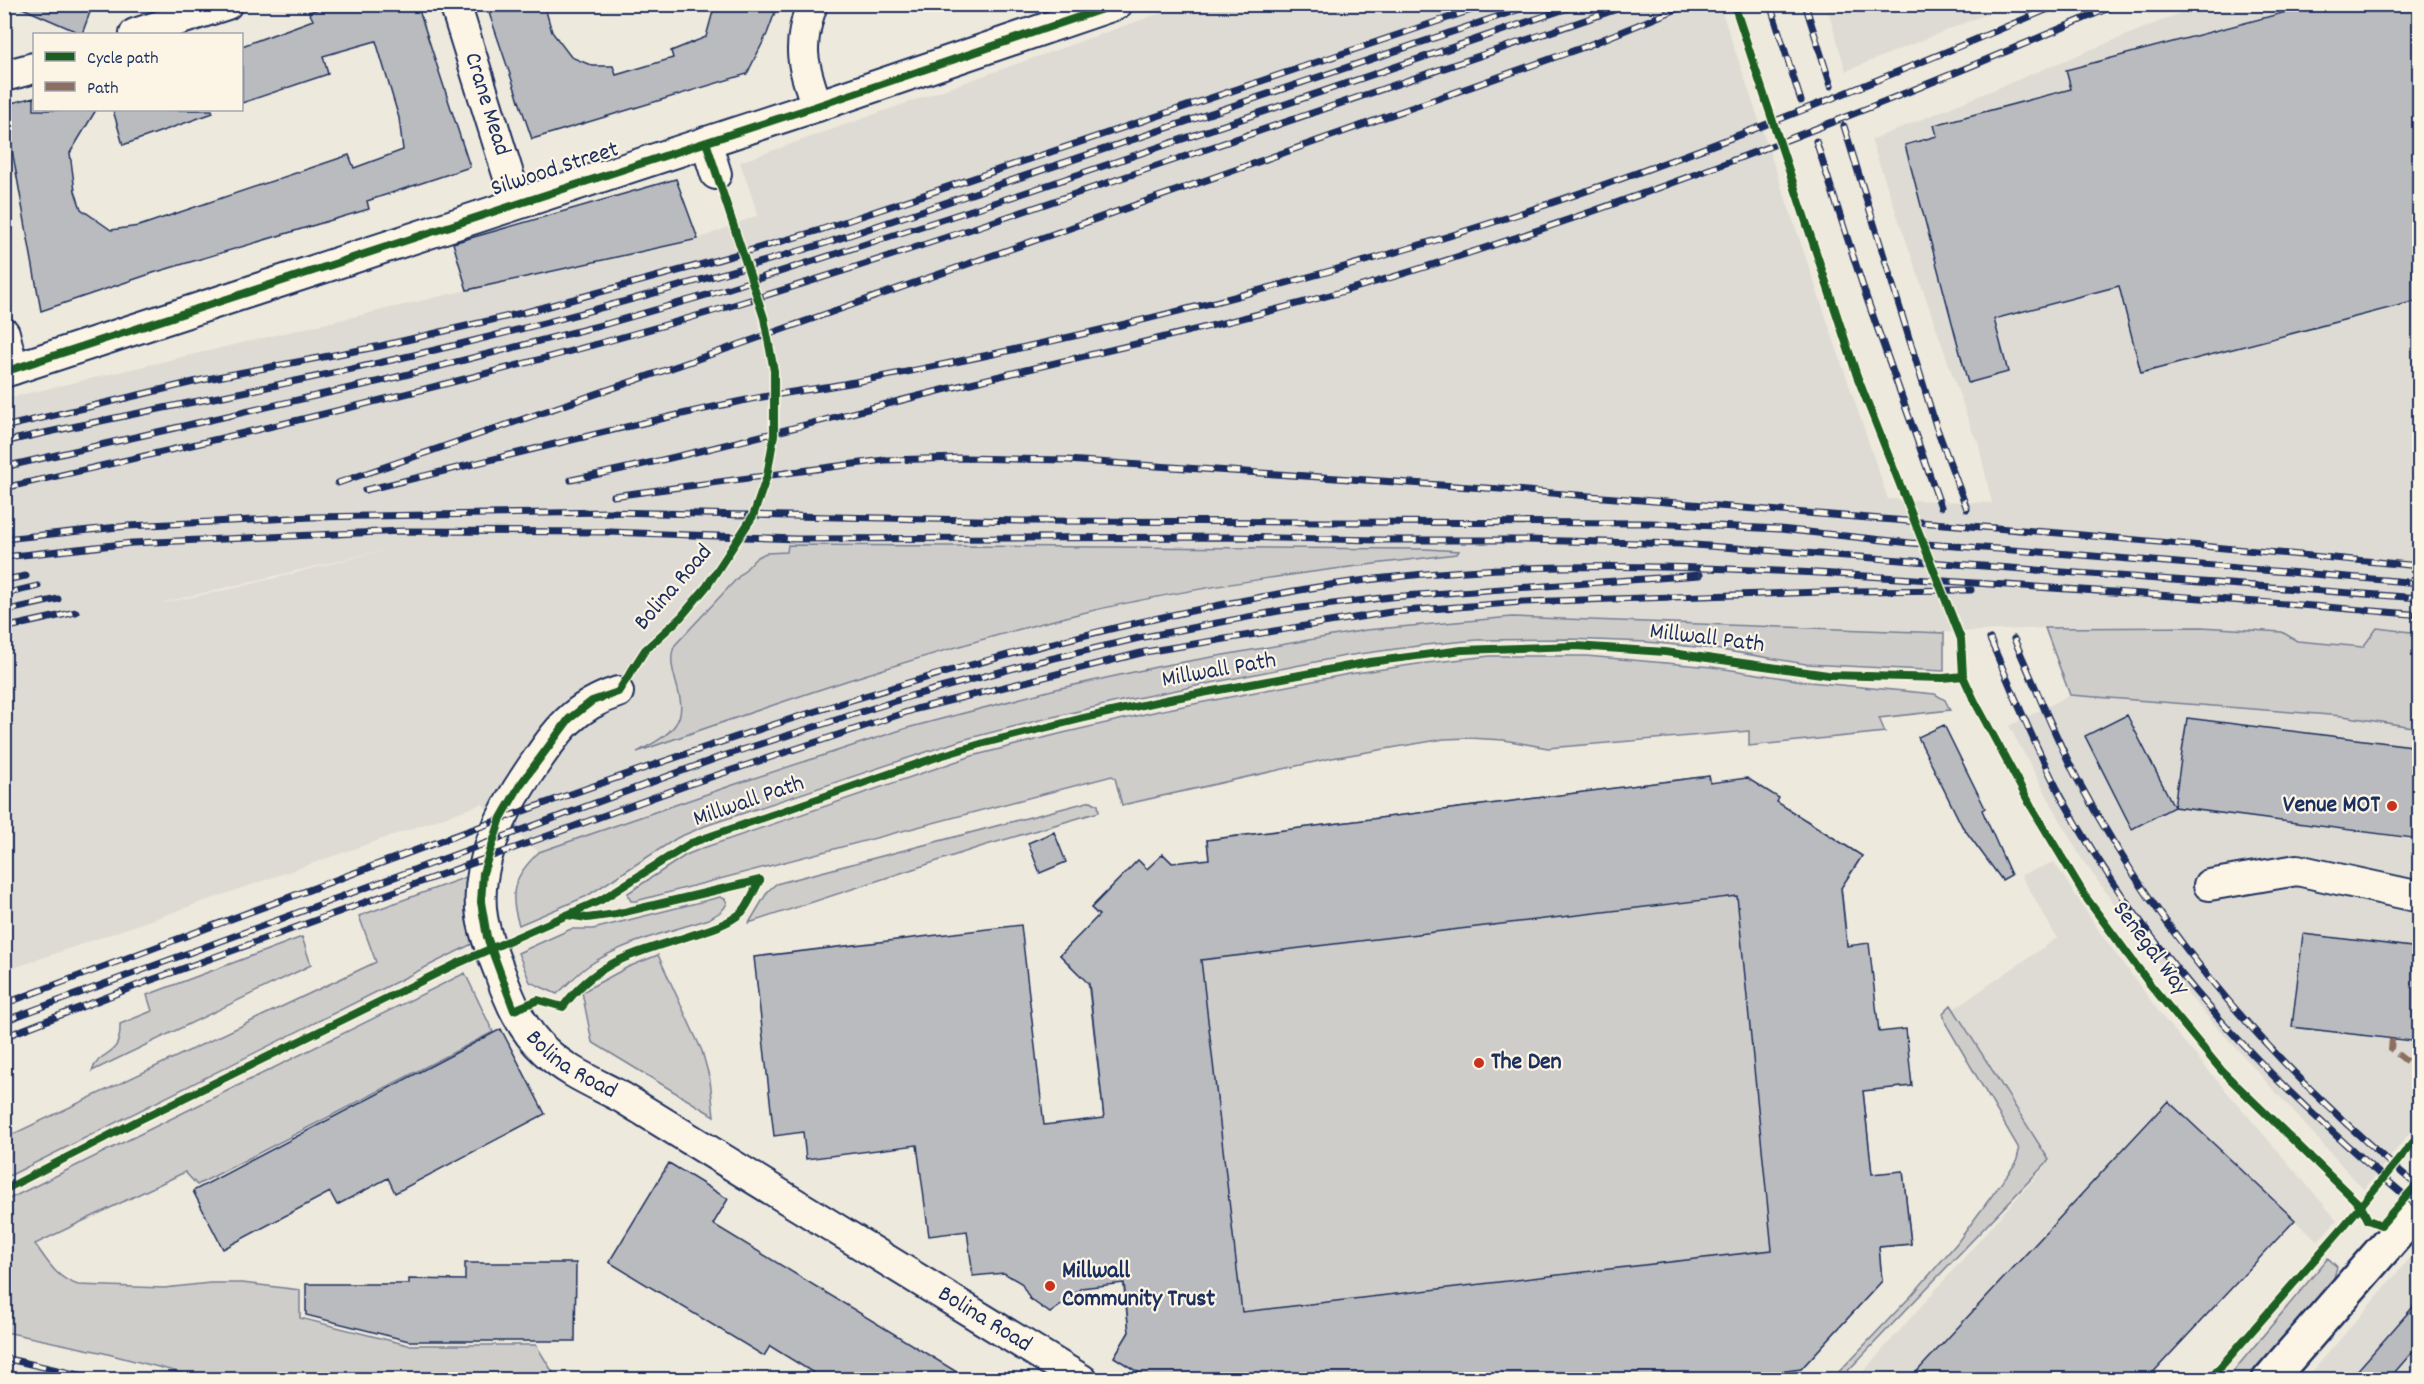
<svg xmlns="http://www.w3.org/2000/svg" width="2424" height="1384" font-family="Dekko,sans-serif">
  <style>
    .built { fill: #dedbd4; fill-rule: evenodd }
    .green { fill: #cfcdca; stroke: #757e94; stroke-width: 1.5 }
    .building { fill: #babbbe; stroke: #1b2f5e; stroke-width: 1.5; fill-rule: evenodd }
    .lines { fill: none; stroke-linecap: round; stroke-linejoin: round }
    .street-casing { stroke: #1b2f5e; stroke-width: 34 }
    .secondary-casing { stroke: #1b2f5e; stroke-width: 38 }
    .street { stroke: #fcf5e5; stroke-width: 30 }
    .secondary { stroke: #fcf5e5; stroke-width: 33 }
    .rail-casing { stroke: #1b2f5e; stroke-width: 7 }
    .rail { stroke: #fcf5e5; stroke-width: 4.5; stroke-dasharray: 14; stroke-linecap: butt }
    .quiet { stroke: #8d6e63; stroke-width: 6; stroke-dasharray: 12 6; stroke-linecap: butt }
    .cycleway-casing { stroke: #fcf5e5; stroke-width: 11 }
    .cycleway { stroke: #1b5e20; stroke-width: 8 }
    .poi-dot { fill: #c8321e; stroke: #fcf5e5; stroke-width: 2 }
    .labels { text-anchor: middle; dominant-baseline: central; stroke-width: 4.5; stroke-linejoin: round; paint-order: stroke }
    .street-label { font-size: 24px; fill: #1b2f5e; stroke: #fcf5e5 }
    .poi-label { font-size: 24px; font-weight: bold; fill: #1b2f5e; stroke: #fcf5e5; text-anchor: start }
  </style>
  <rect width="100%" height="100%" fill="#eee9dd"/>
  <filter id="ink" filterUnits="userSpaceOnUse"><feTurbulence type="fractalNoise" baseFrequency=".0167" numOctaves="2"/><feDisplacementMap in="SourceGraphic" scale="12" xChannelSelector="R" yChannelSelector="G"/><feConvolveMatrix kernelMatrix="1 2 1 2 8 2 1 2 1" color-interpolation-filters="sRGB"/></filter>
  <g filter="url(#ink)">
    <path class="built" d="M 1826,4 L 2009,4 L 2009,5 L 1846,71 Z
      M 1183,5 L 1718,5 L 1724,18 L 1888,499 L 1992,503 L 1978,442 L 1972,431 L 1871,140 L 2200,5 L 2419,5 L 2419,633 L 2377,628 L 2364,647 L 2297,641 L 2282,632 L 2192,627 L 2045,628 L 1934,633 L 1512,617 L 1366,630 L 1161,666 L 1056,689 L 907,728 L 733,785 L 539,852 L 482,804 L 5,971 L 4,399 L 467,290 L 698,239 L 758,215 L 740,162 ZM 392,548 L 240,587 L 164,603 L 165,602 Z
      M 2070,695 L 2343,716 L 2419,728 L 2419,1121 L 2364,1190 L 2151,954 L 2081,858 L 2009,726 Z
      M 2054,862 L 2101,934 L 2166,1021 L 2337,1220 L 2318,1241 L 2295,1220 L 2146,1379 L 1856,1380 L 2045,1166 L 1952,1010 L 2057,938 L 2021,875 Z
      M 2410,1258 L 2419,1266 L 2419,1379 L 2305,1380 Z"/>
    <path class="green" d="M 788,545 L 1426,549 L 1459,551 L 1457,554 C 1330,569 1203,584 1078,614 C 928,651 783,701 637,752 C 650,745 667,737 675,725 C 693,701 662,670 675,645 L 757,557 L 766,553 L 787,552 Z
      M 1512,617 L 1944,633 L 1944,671 L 1806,664 L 1715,649 L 1647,642 L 1568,639 L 1477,640 L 1425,645 L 1345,656 L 1117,702 L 1040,720 L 962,740 L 705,826 L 677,838 L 587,896 L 519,925 C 508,892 514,876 539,852 L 733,785 L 907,728 L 1056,689 L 1161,666 L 1366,630 Z
      M 2201,627 L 2282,632 L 2297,641 L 2363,647 L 2377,628 L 2419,633 L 2419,728 L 2343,716 L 2070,695 L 2045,628 Z
      M 1490,656 L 1586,656 L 1712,667 L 1809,682 L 1935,694 L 1945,700 L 1950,710 L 1879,718 L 1885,732 L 1749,746 L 1749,731 L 1548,748 L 1504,740 L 1469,738 L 1444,739 L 1332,758 L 1122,805 L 1115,778 L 1112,776 L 636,901 L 631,901 L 628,896 L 628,893 L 686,855 L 703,848 L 972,756 L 1063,733 L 1158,711 L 1349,674 L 1418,664 Z
      M 1709,776 L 1711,783 L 1793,840 L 1806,820 L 1862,856 L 1850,875 L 1840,876 L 1872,1174 L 1903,1171 L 1911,1244 L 1879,1247 L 1882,1281 L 1801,1369 L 1771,1373 L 1771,1379 L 1150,1379 L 1114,1357 L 1129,1332 L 1087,973 L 1078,973 L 1060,955 L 1099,916 L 1091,908 L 1138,860 L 1147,869 L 1163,854 L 1180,870 L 1209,859 L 1207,840 Z
      M 1091,801 L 1098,805 L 1099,812 L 983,846 L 749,923 L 768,891 L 776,884 Z
      M 469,876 L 474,943 L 5,1178 L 5,1142 L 11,1135 L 376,962 L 359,916 Z
      M 720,897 L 725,899 L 727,903 C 724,911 717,914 709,919 C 668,932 623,942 588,966 C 577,974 567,985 557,994 L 530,982 L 518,953 L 571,929 L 593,929 Z
      M 302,937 L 311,965 L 92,1071 C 101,1047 121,1060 120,1024 L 152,1011 L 147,995 Z
      M 658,955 L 702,1051 L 710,1080 L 714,1116 L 592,1042 L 582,992 L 628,967 Z
      M 465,973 L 493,1032 L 197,1185 L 185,1172 L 35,1244 C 48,1262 56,1278 78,1285 L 164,1288 L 210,1283 L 242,1283 L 300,1290 L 300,1318 L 408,1345 L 536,1345 L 555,1376 L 720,1377 L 726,1379 L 205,1379 L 100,1352 L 5,1332 L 5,1201 Z
      M 1951,1005 L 2049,1160 L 1840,1379 L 1832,1379 L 1912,1295 L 1957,1243 L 2016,1163 L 2019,1151 L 2018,1147 L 1946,1024 L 1943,1013 Z
      M 2328,1258 L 2337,1267 L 2333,1281 L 2251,1379 L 2226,1380 Z"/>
    <path class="building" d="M 13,4 L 93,4 L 82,34 Z
      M 333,4 L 417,4 L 470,167 L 367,201 L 369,209 L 153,273 L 41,311 L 4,105 L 34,97 L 34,110 L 96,110 L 70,153 L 75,191 L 81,209 L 111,230 L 139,226 L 349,155 L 354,168 L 403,150 L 399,118 L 376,41 L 323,56 L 328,74 L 242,103 L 242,46 L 313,20 L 309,12 Z
      M 486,4 L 544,4 L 552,32 L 571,57 L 593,66 L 613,66 L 616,75 L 673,58 L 671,51 L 706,37 L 715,4 L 778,4 L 767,34 L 747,74 L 532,139 Z
      M 2317,4 L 2420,4 L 2420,300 L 2141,373 L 2119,286 L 1994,319 L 2008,372 L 1968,383 L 1905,145 L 1937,136 L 1934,125 L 2071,89 L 2066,70 Z
      M 113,110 L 212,110 L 213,113 L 123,145 Z
      M 676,179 L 698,239 L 467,290 L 453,243 Z
      M 2127,715 L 2174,807 L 2132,829 L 2085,736 Z
      M 2187,718 L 2420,747 L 2420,839 L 2174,807 Z
      M 1944,725 L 1985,808 L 1982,810 L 2011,875 L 2002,880 L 1962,826 L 1918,737 Z
      M 1709,776 L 1710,783 L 1747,778 L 1779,798 L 1777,802 L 1862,856 L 1841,888 L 1847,946 L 1869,943 L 1879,1032 L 1906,1029 L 1912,1086 L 1863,1091 L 1872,1174 L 1903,1171 L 1911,1244 L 1879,1247 L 1882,1281 L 1801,1369 L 1771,1373 L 1771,1380 L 1150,1380 L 1114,1357 L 1129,1332 L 1124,1283 L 1081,1288 L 1071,1298 L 1050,1313 L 1030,1299 L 1021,1283 L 1004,1273 L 973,1276 L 967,1231 L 929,1236 L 917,1145 L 806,1159 L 803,1132 L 774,1136 L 754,957 L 1021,925 L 1044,1125 L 1104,1118 L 1089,984 L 1060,955 L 1099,915 L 1091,908 L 1138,860 L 1147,869 L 1163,854 L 1172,863 L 1209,859 L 1207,840 ZM 1737,896 L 1772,1250 L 1242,1312 L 1201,960 Z
      M 1054,832 L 1066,862 L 1040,873 L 1028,843 Z
      M 2303,934 L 2420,948 L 2420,1042 L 2292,1027 Z
      M 501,1029 L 545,1114 L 395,1193 L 388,1178 L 337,1205 L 330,1192 L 223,1249 L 193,1191 Z
      M 2168,1101 L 2295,1220 L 2146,1380 L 1909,1380 Z
      M 669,1163 L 728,1199 L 713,1224 L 970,1380 L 825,1380 L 770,1346 L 764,1356 L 609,1262 Z
      M 465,1263 L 576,1263 L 575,1341 L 409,1341 L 306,1315 L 306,1284 L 409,1284 L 409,1279 L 465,1280 Z
      M 2420,1299 L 2420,1343 L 2388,1380 L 2349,1380 Z"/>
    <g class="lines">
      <g class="street-casing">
        <g id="street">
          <path id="s1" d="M 455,4 L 517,203"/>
          <path d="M 812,4 C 797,47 802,64 817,106"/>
          <path d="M 135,34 L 227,4"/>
          <path d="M 4,76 L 34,68"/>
          <path d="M 706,142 L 716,174"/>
          <path d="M 4,333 L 13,369"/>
          <path d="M 4,372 L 817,106 L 1117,4"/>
          <path id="s2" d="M 618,692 C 571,707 555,734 529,772 C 501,813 474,866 482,917 C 485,936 493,955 500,973 C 510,1002 522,1030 545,1051 C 567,1072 597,1084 623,1098 L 1082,1380"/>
          <path d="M 2209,885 L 2297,870 L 2420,897"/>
        </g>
      </g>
      <g class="secondary-casing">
        <path id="secondary" d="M 2269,1380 L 2420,1207"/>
      </g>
      <use href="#street" class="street"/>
      <use href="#secondary" class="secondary"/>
      <g class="rail-casing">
        <path id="rail" d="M 1770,4 L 1801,101
          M 1805,4 L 1831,86
          M 1844,126 L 1936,426 L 1967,509
          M 1816,141 L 1867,299 L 1941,507
          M 4,427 L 202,380 L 381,346 L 530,311 L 707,263 L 820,230 L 1489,4
          M 4,442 C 130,413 257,391 383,362 C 532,329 679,287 826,243 L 1535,4
          M 4,467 L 385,380 L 606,324 L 717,292 L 1021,194 L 1580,4
          M 571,480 C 707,452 840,415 975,382 C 1120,347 1266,316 1409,272 C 1651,197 1886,104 2118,4
          M 338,483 L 738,345 L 1584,47 L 1689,4
          M 4,488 C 243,434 482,379 717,310 C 858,268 999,220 1139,172 C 1303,116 1467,60 1632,4
          M 365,490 C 489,461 613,428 737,402 C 777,393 819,389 860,381 C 1042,346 1225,303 1403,250 C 1628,184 1845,95 2060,4
          M 613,496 L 884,460 L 962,458 L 1067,460 L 1515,490 L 2071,534 L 2420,566
          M 4,539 L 128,526 L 312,517 L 609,512 L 1021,521 L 1651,523 L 1780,529 L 1911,543 L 2069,554 L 2420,583
          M 4,557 L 132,543 L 403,531 L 610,532 L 796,539 L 1232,537 L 1378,540 L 1526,540 L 1681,544 L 2420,598
          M 4,580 L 26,576
          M 4,594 L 38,586
          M 4,611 L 58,599
          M 4,628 L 76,612
          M 1990,639 C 2013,692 2034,745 2061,796 C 2150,961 2277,1090 2420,1208
          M 2014,639 C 2036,687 2055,738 2080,784 C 2165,943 2281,1073 2420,1188
          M 4,1004 C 266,907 526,805 791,719 C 934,673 1078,633 1225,604 C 1278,594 1332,583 1385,578 C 1576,557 1768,569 1959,582 C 2112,592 2266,601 2420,615
          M 4,1021 L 720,757 L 911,696 L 1029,664 L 1139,638 L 1284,610 L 1390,597 L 1700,575
          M 4,1037 L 146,982 L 693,783 L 916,709 L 1145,652 L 1391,612 L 1523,602 L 1851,591 L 1971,590
          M 4,1358 L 101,1380"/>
      </g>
      <use href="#rail" class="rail"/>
      <path class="quiet" d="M 2392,1039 L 2391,1049 L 2420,1072"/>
      <g class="cycleway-casing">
        <path id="cycleway" d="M 1734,4 L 1857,376 L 1961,639 L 1963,676 L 1974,700 L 2031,806 L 2087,899 L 2149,983 L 2222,1071 L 2361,1206 L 2368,1220 L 2381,1225 L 2420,1181
          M 706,142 L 764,318 L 774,371 L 774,435 L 767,476 L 753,516 L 707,586 L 681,617 L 645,650 L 618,692 L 592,701 L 569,719 L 520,785 L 501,818 L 483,873 L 481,902 L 487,937 L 514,1010 L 538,1000 L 563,1007 C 598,959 638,953 692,935 C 708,930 729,924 742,912 C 750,903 754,890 760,880
          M 4,372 L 817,106 L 1117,4
          M 567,915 L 587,918 L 616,914 L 760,880
          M 4,1190 L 135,1122 L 454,965 L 601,900 L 691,843 L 940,756 L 984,743 L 1084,718 L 1170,699 L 1370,662 L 1462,650 L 1576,646 L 1665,652 L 1828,675 L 1943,678 L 1963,676
          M 2209,1380 L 2343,1227 L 2420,1134"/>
      </g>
      <use href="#cycleway" class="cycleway"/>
    </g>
  </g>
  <g class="poi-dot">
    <circle cx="2392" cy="806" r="6"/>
    <circle cx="1479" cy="1063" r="6"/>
    <circle cx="1050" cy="1286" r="6"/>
  </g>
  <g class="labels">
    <g class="street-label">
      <text stroke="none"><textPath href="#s1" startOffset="105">Crane Mead</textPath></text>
      <text transform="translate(555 170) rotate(-18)">Silwood Street</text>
      <text transform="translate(674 588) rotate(-49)">Bolina Road</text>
      <text transform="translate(1707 639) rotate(7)">Millwall Path</text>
      <text transform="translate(1219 671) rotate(-10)">Millwall Path</text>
      <text transform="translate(749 802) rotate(-19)">Millwall Path</text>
      <text transform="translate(2150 949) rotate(53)">Senegal Way</text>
      <text stroke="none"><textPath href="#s2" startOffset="458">Bolina Road</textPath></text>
      <text stroke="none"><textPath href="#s2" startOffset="944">Bolina Road</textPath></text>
    </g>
    <g class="poi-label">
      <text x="2380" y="806" text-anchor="end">Venue MOT</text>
      <text x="1491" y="1063">The Den</text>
      <text x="1062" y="1272">Millwall<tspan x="1062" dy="28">Community Trust</tspan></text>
    </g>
  </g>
  <rect width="2424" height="1384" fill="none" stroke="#fcf5e5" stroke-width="24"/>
  <rect x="12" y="12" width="2400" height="1360" fill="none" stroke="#1b2f5e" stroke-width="2" filter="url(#ink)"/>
  <rect x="33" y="33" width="210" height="78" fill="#fcf5e5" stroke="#a2a6af" stroke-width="1.5"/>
  <rect x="45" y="52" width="30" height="9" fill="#1b5e20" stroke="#a2a6af" stroke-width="1.5"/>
  <text x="87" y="63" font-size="18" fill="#1b2f5e">Cycle path</text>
  <rect x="45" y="82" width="30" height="9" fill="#8d6e63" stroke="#a2a6af" stroke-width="1.5"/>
  <text x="87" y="93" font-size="18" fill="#1b2f5e">Path</text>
</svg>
